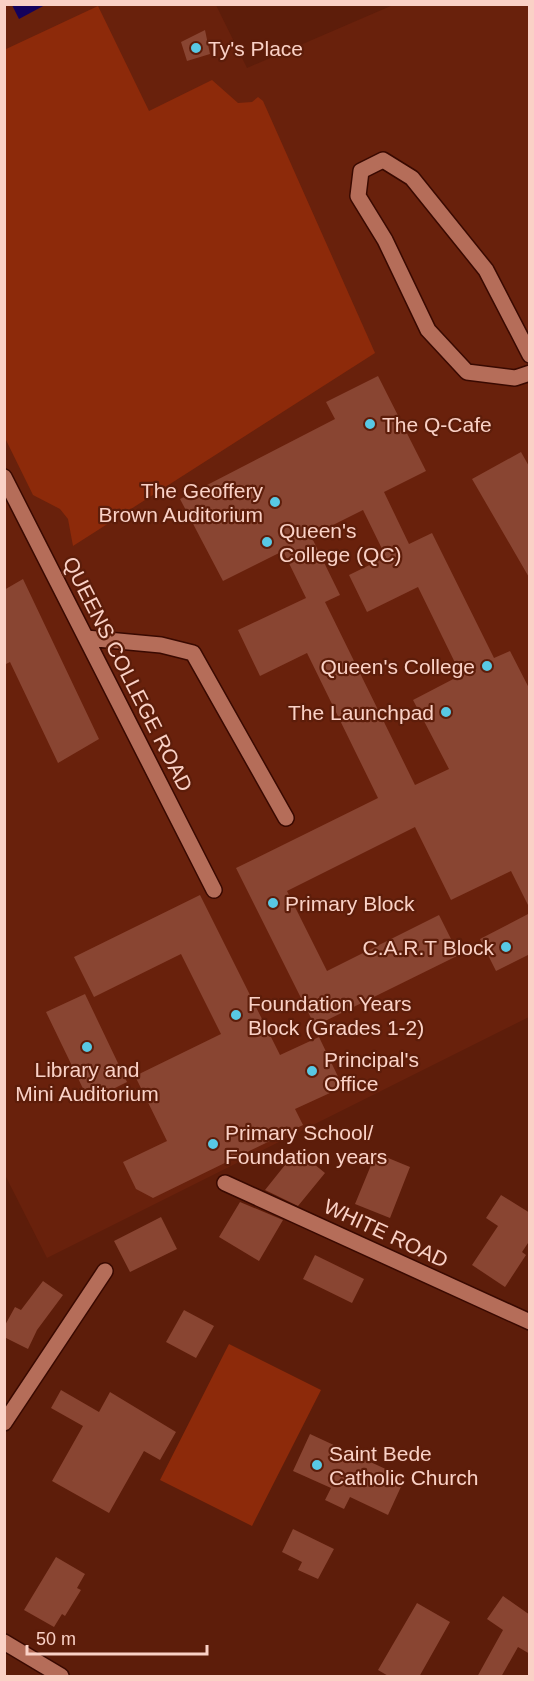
<svg xmlns="http://www.w3.org/2000/svg" width="534" height="1681" font-family="Arial,sans-serif">
  <style>
    .built { fill: #69210c }
    .green { fill: #8d2a0a }
    .water { fill: #15025c }
    .building { fill: #894532; fill-rule: evenodd }
    .lines { fill: none; stroke-linecap: round; stroke-linejoin: round }
    .minor-casing { stroke: #390900; stroke-width: 18 }
    .minor { stroke: #b56d59; stroke-width: 15 }
    .poi-dot { fill: #58c8e4; stroke: #5d1d0a; stroke-width: 2 }
    .labels { text-anchor: middle; dominant-baseline: central; stroke-width: 4.5; stroke-linejoin: round; paint-order: stroke }
    .poi-label { font-size: 21px; fill: #fad1c6; stroke: #5d1d0a; text-anchor: start }
    .street-label { font-size: 21px; fill: #fad1c6; stroke: #5d1d0a }
  </style>
  <rect width="100%" height="100%" fill="#5d1d0a"/>
  <path class="built" d="M 5,5 L 216,5 L 247,68 L 393,5 L 529,5 L 529,1017 L 47,1258 L 5,1175 Z"/>
  <path class="green" d="M 98,6 L 149,111 L 212,80 L 238,103 L 252,102 L 258,97 L 263,101 L 375,353 L 73,546 L 68,519 L 60,509 L 33,495 L 5,438 L 4,50 Z
    M 229,1344 L 321,1390 L 252,1526 L 160,1480 Z"/>
  <path class="water" d="M 12,5 L 45,5 L 19,19 Z"/>
  <path class="building" d="M 205,30 L 210,54 L 187,61 L 181,42 Z
    M 378,376 L 426,471 L 384,492 L 409,544 L 432,533 L 494,658 L 510,651 L 530,690 L 530,909 L 511,871 L 451,900 L 415,827 L 287,891 L 327,971 L 439,915 L 459,955 L 315,1026 L 236,868 L 378,798 L 307,653 L 260,676 L 238,630 L 306,598 L 283,551 L 223,581 L 180,499 L 335,419 L 326,402 ZM 363,510 L 386,557 L 349,575 L 367,612 L 418,587 L 461,675 L 413,700 L 449,769 L 415,785 L 325,602 L 340,595 L 311,536 Z
    M 521,452 L 530,468 L 530,579 L 472,479 Z
    M 23,579 L 99,739 L 58,763 L 10,662 L 4,665 L 4,590 Z
    M 200,895 L 280,1055 L 319,1037 L 343,1087 L 295,1109 L 303,1125 L 153,1198 L 136,1189 L 123,1162 L 167,1141 L 135,1076 L 221,1034 L 181,954 L 94,997 L 74,957 Z
    M 530,913 L 530,954 L 496,971 L 480,939 Z
    M 85,994 L 127,1082 L 89,1101 L 46,1012 Z
    M 297,1150 L 325,1173 L 298,1206 L 265,1190 Z
    M 376,1153 L 410,1167 L 390,1218 L 355,1204 Z
    M 501,1195 L 530,1213 L 530,1240 L 522,1252 L 526,1255 L 505,1287 L 472,1265 L 498,1226 L 486,1218 Z
    M 240,1202 L 283,1220 L 259,1261 L 219,1237 Z
    M 161,1217 L 177,1249 L 130,1272 L 114,1241 Z
    M 315,1255 L 364,1279 L 352,1303 L 303,1279 Z
    M 43,1281 L 63,1295 L 37,1330 L 28,1349 L 4,1337 L 4,1327 L 15,1307 L 21,1310 Z
    M 184,1310 L 214,1326 L 196,1358 L 166,1342 Z
    M 61,1390 L 99,1412 L 110,1392 L 176,1432 L 160,1460 L 144,1451 L 109,1513 L 52,1481 L 83,1426 L 51,1408 Z
    M 310,1434 L 405,1478 L 388,1515 L 350,1497 L 344,1509 L 325,1500 L 331,1488 L 293,1471 Z
    M 293,1529 L 334,1549 L 318,1579 L 298,1570 L 302,1562 L 282,1552 Z
    M 56,1557 L 85,1574 L 77,1588 L 81,1590 L 65,1616 L 62,1614 L 54,1627 L 24,1610 Z
    M 503,1596 L 530,1615 L 530,1654 L 518,1647 L 501,1677 L 477,1677 L 503,1630 L 487,1619 Z
    M 417,1603 L 450,1622 L 419,1677 L 390,1677 L 378,1670 Z"/>
  <g class="lines">
    <g class="minor-casing">
      <path id="minor" d="M 530,355 L 486,270 L 412,178 L 383,160 L 361,171 L 358,196 L 385,240 L 428,330 L 467,372 L 515,378 L 530,373
        M 4,477 L 214,890
        M 86,638 L 161,645 L 193,653 L 286,818
        M 225,1183 L 530,1322
        M 4,1423 L 105,1271
        M 4,1642 L 61,1676"/>
    </g>
    <use href="#minor" class="minor"/>
  </g>
  <g class="poi-dot">
    <circle cx="196" cy="48" r="6"/>
    <circle cx="370" cy="424" r="6"/>
    <circle cx="275" cy="502" r="6"/>
    <circle cx="267" cy="542" r="6"/>
    <circle cx="487" cy="666" r="6"/>
    <circle cx="446" cy="712" r="6"/>
    <circle cx="273" cy="903" r="6"/>
    <circle cx="506" cy="947" r="6"/>
    <circle cx="236" cy="1015" r="6"/>
    <circle cx="87" cy="1047" r="6"/>
    <circle cx="312" cy="1071" r="6"/>
    <circle cx="213" cy="1144" r="6"/>
    <circle cx="317" cy="1465" r="6"/>
  </g>
  <g class="labels">
    <g class="poi-label">
      <text x="208" y="48">Ty's Place</text>
      <text x="382" y="424">The Q-Cafe</text>
      <text x="263" y="490" text-anchor="end">The Geoffery<tspan x="263" dy="24">Brown Auditorium</tspan></text>
      <text x="279" y="530">Queen's<tspan x="279" dy="24">College (QC)</tspan></text>
      <text x="475" y="666" text-anchor="end">Queen's College</text>
      <text x="434" y="712" text-anchor="end">The Launchpad</text>
      <text x="285" y="903">Primary Block</text>
      <text x="494" y="947" text-anchor="end">C.A.R.T Block</text>
      <text x="248" y="1003">Foundation Years<tspan x="248" dy="24">Block (Grades 1-2)</tspan></text>
      <text x="324" y="1059">Principal's<tspan x="324" dy="24">Office</tspan></text>
      <text x="87" y="1069" text-anchor="middle">Library and<tspan x="87" dy="24">Mini Auditorium</tspan></text>
      <text x="225" y="1132">Primary School/<tspan x="225" dy="24">Foundation years</tspan></text>
      <text x="329" y="1453">Saint Bede<tspan x="329" dy="24">Catholic Church</tspan></text>
    </g>
    <g class="street-label">
      <text transform="translate(128 674) rotate(63)">QUEENS COLLEGE ROAD</text>
      <text transform="translate(386 1233) rotate(25)">WHITE ROAD</text>
    </g>
  </g>
  <rect width="534" height="1681" fill="none" stroke="#fad1c6" stroke-width="12"/>
  <path d="M27 1645v9h180v-9" fill="none" stroke="#fad1c6" stroke-width="3"/>
  <text x="36" y="1645" font-size="18" fill="#fad1c6" stroke="#5d1d0a" stroke-width="4.5" paint-order="stroke">50 m</text>
</svg>
